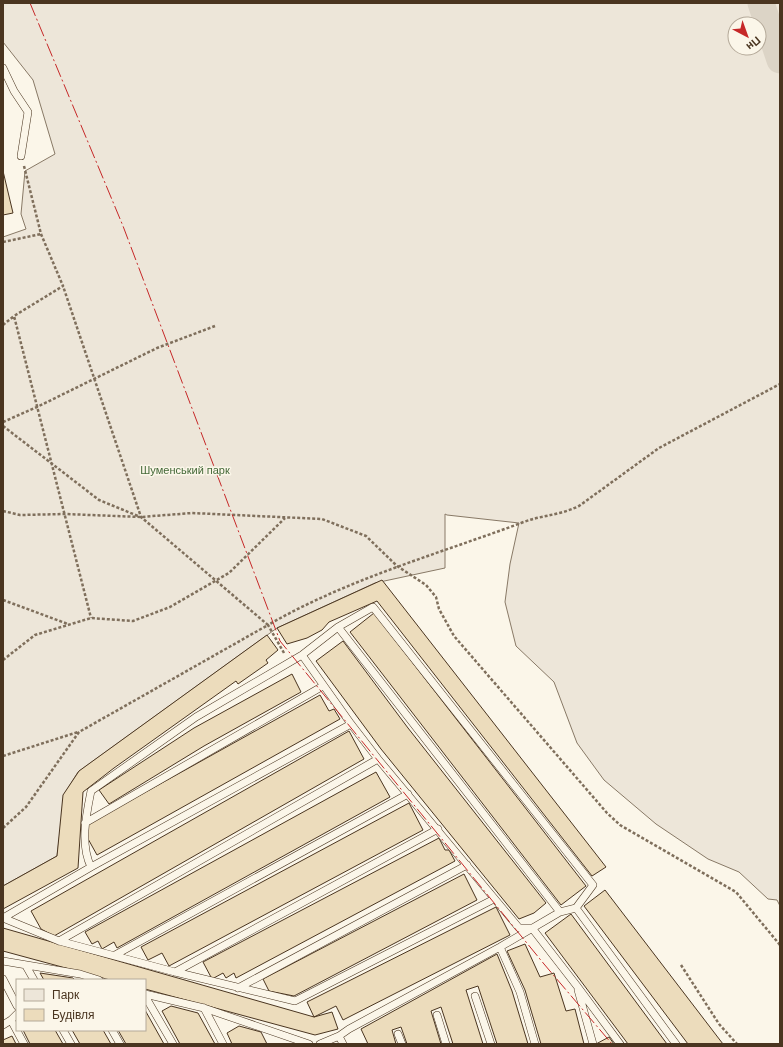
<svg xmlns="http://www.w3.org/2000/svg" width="783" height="1047" font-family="'DM Sans',sans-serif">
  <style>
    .green { fill: #ede6d9; stroke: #887966; fill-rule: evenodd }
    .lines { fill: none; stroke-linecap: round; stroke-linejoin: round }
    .river { stroke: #dcd4c6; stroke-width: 27 }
    .building { fill: #ecdcbc; stroke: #4a3520 }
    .lane-casing { stroke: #4a3520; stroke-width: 8 }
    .path { stroke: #7f6f5c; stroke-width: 2.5; stroke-dasharray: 3 2; stroke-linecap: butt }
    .lane { stroke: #fbf6e9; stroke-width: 7 }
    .power { stroke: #c62828; stroke-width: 1; stroke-dasharray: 14 3 2 3; stroke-linecap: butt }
    .labels { text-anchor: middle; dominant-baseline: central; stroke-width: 3; stroke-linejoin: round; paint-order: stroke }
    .park-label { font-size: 11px; fill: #436837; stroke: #fbf6e9 }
  </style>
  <rect width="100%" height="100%" fill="#fbf6e9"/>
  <path class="green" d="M 3,3 L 780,3 L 780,906 L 777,900 L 768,899 L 739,872 L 708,859 L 656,824 L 604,780 L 577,743 L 554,682 L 516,646 L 505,602 L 510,564 L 519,523 L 447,515 L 445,514 L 445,568 L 375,583 L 277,628 L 78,772 L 65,793 L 57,856 L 3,886 L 3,237 L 26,229 L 21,214 L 25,171 L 55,154 L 33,80 L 3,42 ZM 735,24 L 759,24 L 759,48 L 735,48 Z"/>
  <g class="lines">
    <path class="river" d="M 761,3 L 780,60"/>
  </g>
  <path class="building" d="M 3,171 L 13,213 L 3,215 Z
    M 382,580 L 606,867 L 592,876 L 377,601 L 329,622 L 322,630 L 307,638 L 287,644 L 277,628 Z
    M 374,613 L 586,886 L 561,905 L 350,632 Z
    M 267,635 L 278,650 L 266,660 L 268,663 L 238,684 L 236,681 L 114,768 L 83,792 L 78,868 L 3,909 L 3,886 L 57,856 L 63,795 L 79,771 Z
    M 343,641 L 408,728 L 546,903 L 534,913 L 519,919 L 381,749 L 316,661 Z
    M 292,674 L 301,692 L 204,746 L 109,804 L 99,790 L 194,728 Z
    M 320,695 L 329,711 L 334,709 L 340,719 L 97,855 L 87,837 L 88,824 Z
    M 349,731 L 364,759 L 54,936 L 41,929 L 31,911 Z
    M 376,772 L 390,797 L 117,948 L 114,942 L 102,949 L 98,941 L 92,944 L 85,932 Z
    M 409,803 L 423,830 L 169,966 L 162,953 L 148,960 L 141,947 Z
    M 439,838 L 445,850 L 449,850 L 455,861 L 236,978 L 234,973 L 226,978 L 223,973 L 212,979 L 203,962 Z
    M 464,874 L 477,900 L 294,996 L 269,991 L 263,979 Z
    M 605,890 L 723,1044 L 688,1044 L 584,906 Z
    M 496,907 L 510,935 L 343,1020 L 336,1006 L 314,1017 L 307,1002 Z
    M 571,914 L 667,1044 L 628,1044 L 545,933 Z
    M 3,928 L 314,1017 L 332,1012 L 338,1029 L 315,1035 L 145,989 L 145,980 L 110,980 L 3,951 Z
    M 525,944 L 540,977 L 554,973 L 566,1011 L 575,1009 L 584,1044 L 541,1044 L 525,990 L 507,951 Z
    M 497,954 L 512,991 L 528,1044 L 497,1044 L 478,986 L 466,990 L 483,1044 L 453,1044 L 441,1007 L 431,1011 L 441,1044 L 407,1044 L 401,1027 L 392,1030 L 396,1044 L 368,1044 L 361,1029 Z
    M 40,973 L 73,978 L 75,980 L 44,980 Z
    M 171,1006 L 198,1013 L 215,1044 L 180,1044 L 162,1011 Z
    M 145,1010 L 164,1044 L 126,1044 L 118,1030 L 145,1030 Z
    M 239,1026 L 261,1032 L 267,1044 L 232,1044 L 227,1033 Z
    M 23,1030 L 55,1030 L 63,1044 L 30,1044 Z
    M 72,1030 L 103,1030 L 111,1044 L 80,1044 Z
    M 12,1036 L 16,1044 L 3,1044 L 3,1040 Z
    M 609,1037 L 614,1044 L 596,1044 Z"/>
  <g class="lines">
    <g class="lane-casing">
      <path id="lane" d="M 3,68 L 14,91 L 28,112 L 21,156
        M 338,627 L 560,912
        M 302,655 L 351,724 L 378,759 L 519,928 L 532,928 L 577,986 L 620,1044
        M 85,823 L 323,686
        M 91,867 L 351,724
        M 576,908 L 676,1044
        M 59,941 L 378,759
        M 500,947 L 520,992 L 535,1044
        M 115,955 L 408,794
        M 3,961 L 80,974 L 99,980
        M 26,966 L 34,980
        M 175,972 L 438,829
        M 3,979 L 17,1006
        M 238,988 L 467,865
        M 578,990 L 593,1044
        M 145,994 L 204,1008 L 309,1044
        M 145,996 L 173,1044
        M 475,996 L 491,1044
        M 204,1008 L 223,1044
        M 437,1015 L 446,1044
        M 11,1020 L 24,1044
        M 3,1025 L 11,1020 L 17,1014
        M 63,1030 L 71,1044
        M 112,1030 L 120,1044
        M 398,1034 L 402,1044
        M 339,1036 L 349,1029 L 500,947 L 560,912 L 576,908 L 593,885 L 373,607 L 338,627 L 302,655 L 196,717 L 91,791 C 86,816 80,844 91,867 L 3,918 L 59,941 L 175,972 L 295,1001 L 494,899
        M 320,1044 L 339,1036 L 343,1044"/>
    </g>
    <path class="path" d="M 24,166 L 41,234 L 63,286 L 14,316 L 91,618
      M 3,242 L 41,234
      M 3,325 L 14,316
      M 3,422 L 37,407 L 157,348 L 215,326
      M 3,426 L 99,500 L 138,516
      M 3,511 L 20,515 L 65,514 L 141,517 L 192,513 L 322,519 L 366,536 L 397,566 L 426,585 L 436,597 L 439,609 L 454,636 L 607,813 L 620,825 L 736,892 L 780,945
      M 3,600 L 68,624
      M 284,653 L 268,625 C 348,579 435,555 521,523 C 541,515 558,516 579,506 L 659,448 L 780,384
      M 3,660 L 35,635 L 91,618 L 133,621 L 170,607 L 229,573 L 285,518
      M 3,756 L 78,732
      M 3,828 L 26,807 L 79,732 L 268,625 L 141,517 L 63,286
      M 681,965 L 719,1024 L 737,1044"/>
    <use href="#lane" class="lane"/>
    <path class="power" d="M 30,3 L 123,226 L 280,641 L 544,964 L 612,1044"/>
  </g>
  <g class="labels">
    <g class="park-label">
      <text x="185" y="470">Шуменський парк</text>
    </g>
  </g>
  <rect width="783" height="1047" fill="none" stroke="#4a3520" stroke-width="8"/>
  <rect x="16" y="979" width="130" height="52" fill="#fbf6e9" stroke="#b4a999"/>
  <rect x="24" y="989" width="20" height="12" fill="#ede6d9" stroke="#b4a999"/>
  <text x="52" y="999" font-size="12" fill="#4a3520">Парк</text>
  <rect x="24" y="1009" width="20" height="12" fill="#ecdcbc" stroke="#b4a999"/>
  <text x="52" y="1019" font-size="12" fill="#4a3520">Будівля</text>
  <g transform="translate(747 36) rotate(139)"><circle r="19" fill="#fbf6e9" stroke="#b4a999"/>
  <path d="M0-3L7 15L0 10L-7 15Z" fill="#c62828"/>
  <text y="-6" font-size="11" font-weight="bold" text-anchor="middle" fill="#4a3520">Пн</text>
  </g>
</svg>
